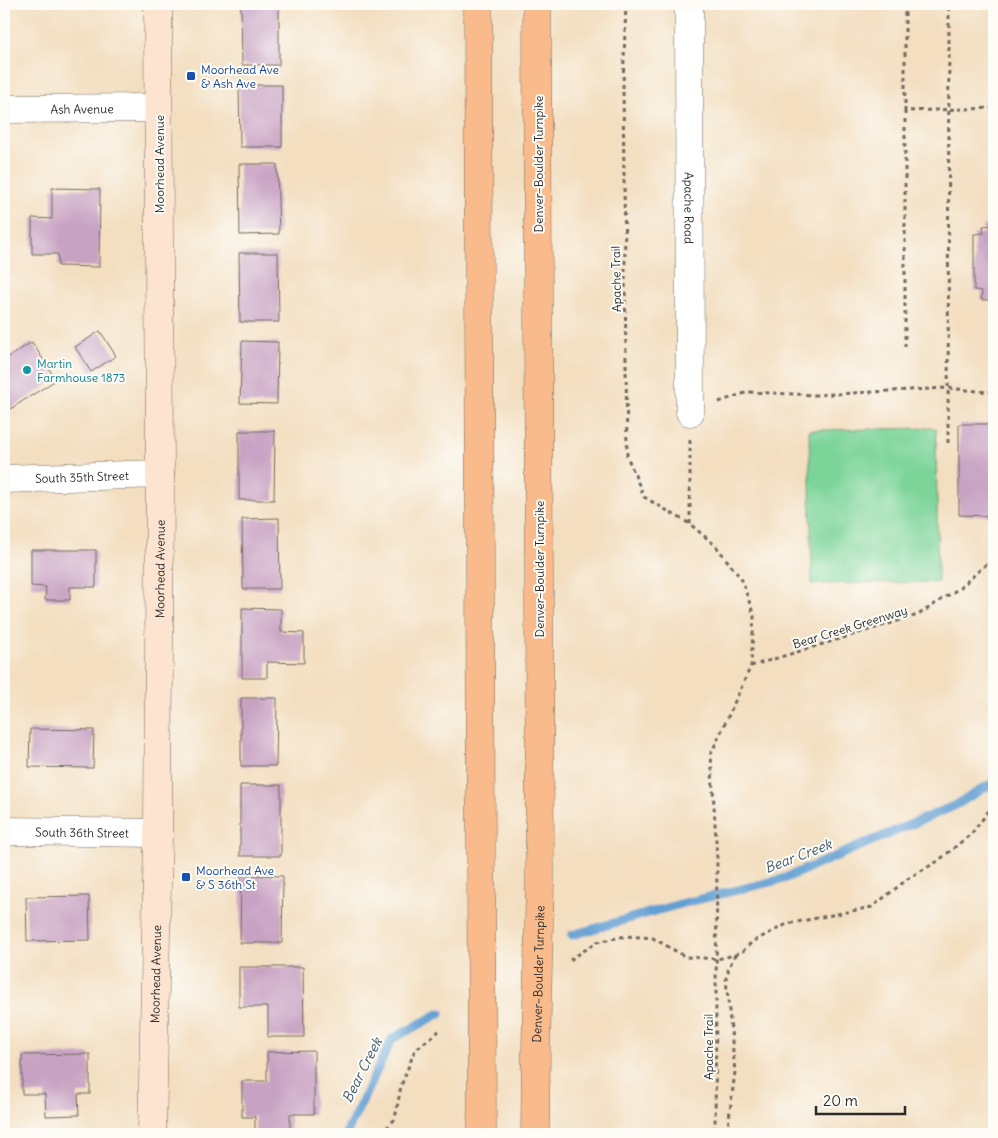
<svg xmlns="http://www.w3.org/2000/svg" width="998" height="1138" font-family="Delius,sans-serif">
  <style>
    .green { fill: #7bd499; stroke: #538062 }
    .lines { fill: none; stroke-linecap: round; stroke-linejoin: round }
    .stream { stroke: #629fd3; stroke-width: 9 }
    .building { fill: #c8a2c3 }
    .street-casing { stroke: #716a5f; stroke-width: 29 }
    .secondary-casing { stroke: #716a5f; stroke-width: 29 }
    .highway-casing { stroke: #716a5f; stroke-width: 29 }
    .path { stroke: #716a5f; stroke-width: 3; stroke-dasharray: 4 4; stroke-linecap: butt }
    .street { stroke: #fff; stroke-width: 28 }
    .secondary { stroke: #fde4d1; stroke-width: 28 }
    .highway { stroke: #fabb8c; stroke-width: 28 }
    .transit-dot { fill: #1a4fb4; stroke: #fdfcf7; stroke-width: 2 }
    .culture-dot { fill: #0f9aa8; stroke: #fdfcf7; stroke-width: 2 }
    .labels { text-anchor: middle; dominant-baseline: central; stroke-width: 4; stroke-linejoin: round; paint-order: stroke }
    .transit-label { font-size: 12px; fill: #164399; stroke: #fdfcf7; text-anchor: start }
    .street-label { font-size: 12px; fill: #2b2b2b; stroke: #fdfcf7 }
    .culture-label { font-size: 12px; fill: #0d838f; stroke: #fdfcf7; text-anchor: start }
    .water-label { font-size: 14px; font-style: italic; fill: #41596e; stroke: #fdfcf7 }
  </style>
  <rect width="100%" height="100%" fill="#fdfcf7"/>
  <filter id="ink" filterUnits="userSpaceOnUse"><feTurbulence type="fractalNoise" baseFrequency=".02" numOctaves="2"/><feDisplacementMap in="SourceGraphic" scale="10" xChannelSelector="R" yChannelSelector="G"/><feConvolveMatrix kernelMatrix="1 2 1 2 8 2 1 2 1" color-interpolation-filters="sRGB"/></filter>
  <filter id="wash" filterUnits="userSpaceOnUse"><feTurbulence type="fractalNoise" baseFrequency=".0096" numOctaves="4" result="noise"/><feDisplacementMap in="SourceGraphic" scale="20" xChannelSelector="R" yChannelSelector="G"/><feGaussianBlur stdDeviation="1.12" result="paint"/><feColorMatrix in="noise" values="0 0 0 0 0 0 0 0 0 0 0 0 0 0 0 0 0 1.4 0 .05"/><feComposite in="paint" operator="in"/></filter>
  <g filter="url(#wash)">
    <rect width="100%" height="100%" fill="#f3dec0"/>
    <path class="green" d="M 936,428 L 938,582 L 812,584 L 809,430 Z"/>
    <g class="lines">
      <path class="stream" d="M 572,935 L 680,904 L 783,879 L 956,805 L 994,782
        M 346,1134 L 392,1039 L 440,1013"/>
    </g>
    <g id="blocks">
      <path class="building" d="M 241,4 L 279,4 L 279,65 L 242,65 Z
        M 239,85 L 282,85 L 282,147 L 240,147 Z
        M 239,164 L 277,164 L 279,234 L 240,235 Z
        M 52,188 L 100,189 L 99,267 L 58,266 L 58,254 L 32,254 L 32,218 L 52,219 Z
        M 994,225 L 994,300 L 981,300 L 982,291 L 974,290 L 974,234 L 984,233 L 983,226 Z
        M 239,253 L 278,253 L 279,322 L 240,322 Z
        M 100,331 L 116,356 L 91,372 L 75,347 Z
        M 242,341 L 278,342 L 277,404 L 240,403 Z
        M 32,342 L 56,380 L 4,413 L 4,360 Z
        M 959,424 L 994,424 L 994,516 L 959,515 Z
        M 239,431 L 275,431 L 274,500 L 239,500 Z
        M 279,518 L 280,589 L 243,589 L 242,519 Z
        M 31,550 L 96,550 L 96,587 L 70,587 L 70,600 L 45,600 L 46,587 L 31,586 Z
        M 242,608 L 281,609 L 281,632 L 304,633 L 304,663 L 267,662 L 267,678 L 242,678 Z
        M 241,698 L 277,698 L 276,766 L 241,766 Z
        M 30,729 L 94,730 L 93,768 L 29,767 Z
        M 240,785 L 281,785 L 281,856 L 240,856 Z
        M 241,875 L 283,876 L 282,943 L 240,943 Z
        M 89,896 L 90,940 L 27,941 L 26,897 Z
        M 239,967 L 303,967 L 304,1037 L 268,1037 L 268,1007 L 239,1007 Z
        M 314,1051 L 314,1114 L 290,1114 L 290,1132 L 255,1132 L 255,1117 L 242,1117 L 242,1081 L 267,1081 L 267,1052 Z
        M 90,1054 L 90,1094 L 78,1094 L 79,1115 L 46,1116 L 45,1094 L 22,1094 L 22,1055 Z"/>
    </g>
  </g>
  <g filter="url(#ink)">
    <use href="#blocks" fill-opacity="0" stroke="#716a5f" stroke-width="1"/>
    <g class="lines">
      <g class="street-casing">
        <g id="street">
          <path id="s1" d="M 689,4 L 690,412"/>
          <path id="s2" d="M 4,109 L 158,108"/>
          <path id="s3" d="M 4,479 L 160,474"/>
          <path id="s4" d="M 4,831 L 158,833"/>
        </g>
      </g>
      <g class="secondary-casing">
        <g id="secondary">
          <path id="s5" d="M 152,1134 L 158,833 L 160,474 L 158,4"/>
        </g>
      </g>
      <g class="highway-casing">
        <g id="highway">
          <path d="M 478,4 L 482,1134"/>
          <path id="s6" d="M 535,1134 L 536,1048 L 540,882 L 537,4"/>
        </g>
      </g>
      <path class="path" d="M 626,4 L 623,85 L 627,456 L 644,497 L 690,524 L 716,546 L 742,580 L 754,616 L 751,666 L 711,754 L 717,858 L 715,1134
        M 905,4 L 905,111 L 994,108
        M 905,111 L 905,348
        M 719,402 L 748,392 L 816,395 L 948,388 L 987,392 L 994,391
        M 948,443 L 949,4
        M 690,524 L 690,440
        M 751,666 L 918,615 L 961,587 L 994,557
        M 735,955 L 743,951 L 752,942 L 787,924 L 872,907 L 909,878 L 938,861 L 972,833 L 994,804
        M 570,960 L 597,942 L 626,936 L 653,938 L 686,957 L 717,959 L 735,955 L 729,967 L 726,979 L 735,1072 L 727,1134
        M 381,1134 L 395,1119 L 401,1086 L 415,1050 L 439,1031"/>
      <use href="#street" class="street"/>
      <use href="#secondary" class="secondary"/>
      <use href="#highway" class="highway"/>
    </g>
  </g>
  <g class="transit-dot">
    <rect x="186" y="71" width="10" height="10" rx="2.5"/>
    <rect x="181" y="872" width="10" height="10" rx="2.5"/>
  </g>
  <circle class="culture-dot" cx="27" cy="370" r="5"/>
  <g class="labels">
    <g class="transit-label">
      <text x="201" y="69">Moorhead Ave<tspan x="201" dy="14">&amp; Ash Ave</tspan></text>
      <text x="196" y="870">Moorhead Ave<tspan x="196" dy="14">&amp; S 36th St</tspan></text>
    </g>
    <g class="street-label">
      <text stroke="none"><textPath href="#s2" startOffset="78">Ash Avenue</textPath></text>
      <text transform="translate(159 164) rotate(-90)">Moorhead Avenue</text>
      <text transform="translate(538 164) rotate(-90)">Denver–Boulder Turnpike</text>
      <text stroke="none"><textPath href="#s1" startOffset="204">Apache Road</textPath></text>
      <text transform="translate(616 279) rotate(-91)">Apache Trail</text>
      <text stroke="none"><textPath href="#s3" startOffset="78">South 35th Street</textPath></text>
      <text stroke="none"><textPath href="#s5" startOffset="565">Moorhead Avenue</textPath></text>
      <text transform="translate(539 569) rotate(-90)">Denver–Boulder Turnpike</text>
      <text transform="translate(850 627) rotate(-17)">Bear Creek Greenway</text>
      <text stroke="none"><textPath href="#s4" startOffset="78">South 36th Street</textPath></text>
      <text stroke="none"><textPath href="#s5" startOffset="160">Moorhead Avenue</textPath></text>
      <text stroke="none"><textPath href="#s6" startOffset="160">Denver–Boulder Turnpike</textPath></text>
      <text transform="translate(708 1047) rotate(-90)">Apache Trail</text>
    </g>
    <g class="culture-label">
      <text x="37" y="363">Martin<tspan x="37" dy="14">Farmhouse 1873</tspan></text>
    </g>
    <g class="water-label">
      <text transform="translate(798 856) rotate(-21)">Bear Creek</text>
      <text transform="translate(362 1070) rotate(-63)">Bear Creek</text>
    </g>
  </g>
  <rect width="998" height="1138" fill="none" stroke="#fdfcf7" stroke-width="20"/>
  <path d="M816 1106v8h89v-8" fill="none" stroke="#2b2b2b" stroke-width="2.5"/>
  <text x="823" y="1106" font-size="15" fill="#2b2b2b" stroke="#fdfcf7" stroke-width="4" paint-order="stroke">20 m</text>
</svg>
